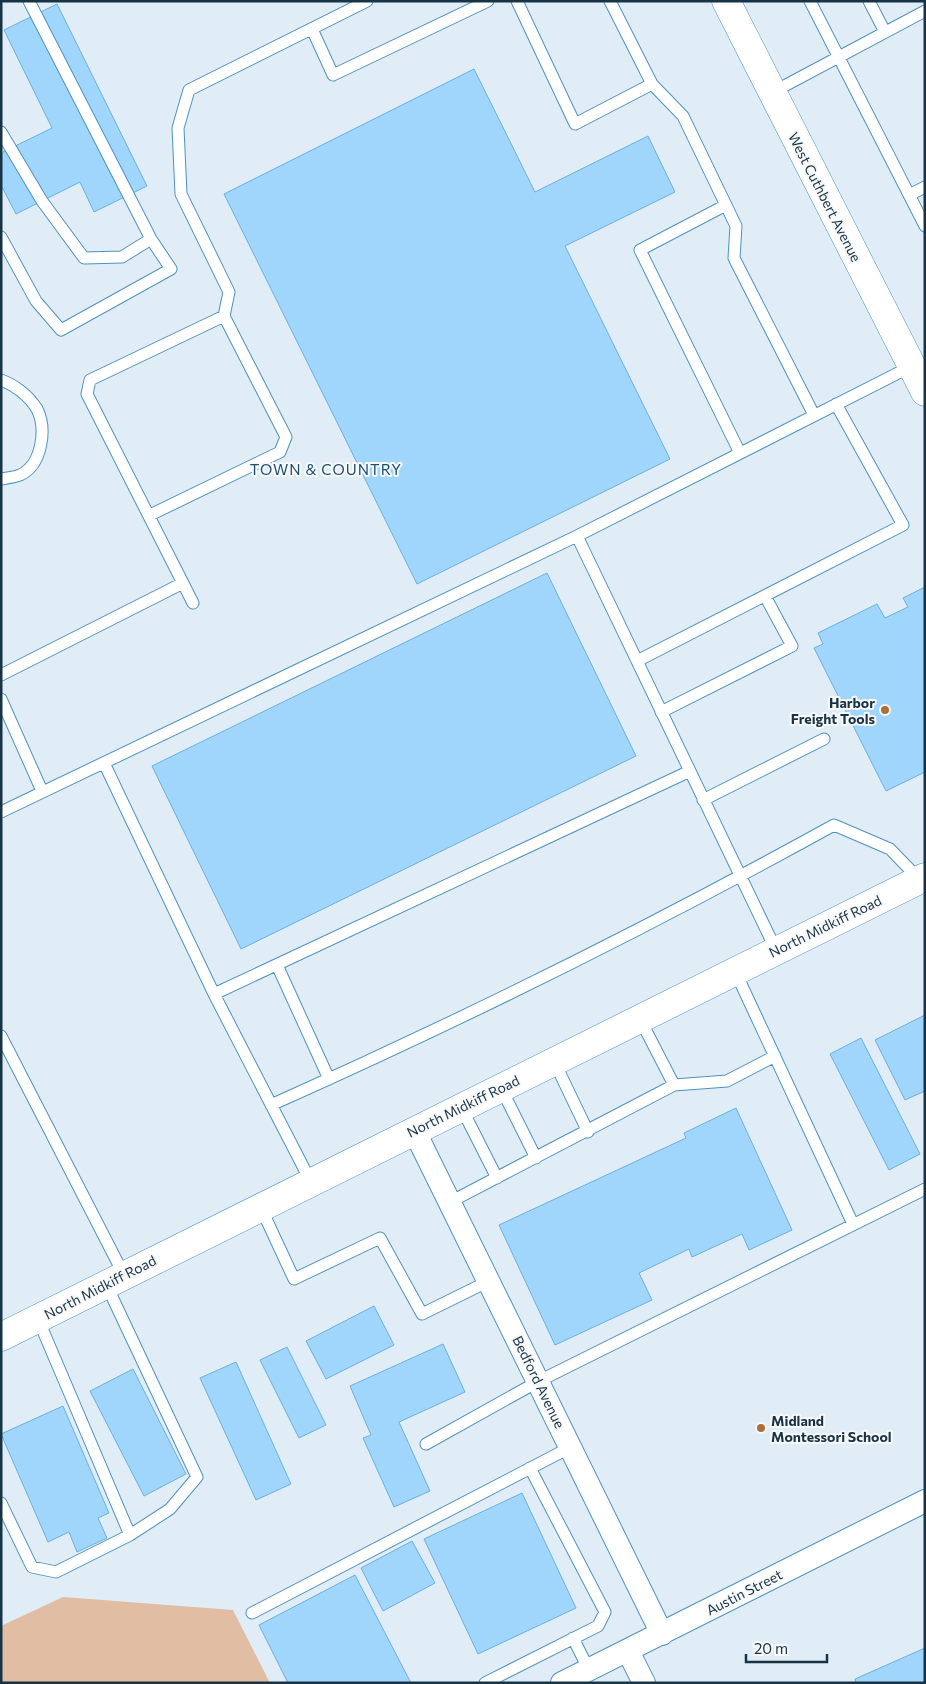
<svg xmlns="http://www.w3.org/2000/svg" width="926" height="1684" font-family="Commissioner,sans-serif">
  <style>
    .green { fill: #e1bea3 }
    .building { fill: #a0d5fc; stroke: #6bafde }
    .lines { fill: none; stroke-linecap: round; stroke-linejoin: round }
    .lane-casing { stroke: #4e92c0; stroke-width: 13 }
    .street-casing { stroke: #4e92c0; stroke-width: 24 }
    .secondary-casing { stroke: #4e92c0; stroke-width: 29 }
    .lane { stroke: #fff; stroke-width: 11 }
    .street { stroke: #fff; stroke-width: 22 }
    .secondary { stroke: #fff; stroke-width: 28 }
    .poi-dot { fill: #ae6f36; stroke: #f8f8f8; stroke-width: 2 }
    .labels { text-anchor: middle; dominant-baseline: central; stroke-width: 4; stroke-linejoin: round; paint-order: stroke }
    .street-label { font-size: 14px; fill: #173447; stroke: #f8f8f8 }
    .poi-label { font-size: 14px; font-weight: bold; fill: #173447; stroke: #f8f8f8; text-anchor: end }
    .neighbourhood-label { font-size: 15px; letter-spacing: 1px; fill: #1c5071; stroke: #f8f8f8 }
  </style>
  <rect width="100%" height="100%" fill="#e0edf7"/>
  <path class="green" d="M 63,1597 L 233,1610 L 270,1683 L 1,1683 L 1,1626 Z"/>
  <path class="building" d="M 57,4 L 147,186 L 94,212 L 80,182 L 16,214 L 1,185 L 1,153 L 52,128 L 4,30 Z
    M 474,69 L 535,192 L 648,136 L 675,192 L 565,246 L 670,459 L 417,584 L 224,194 Z
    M 547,573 L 636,756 L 241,949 L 152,766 Z
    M 925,587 L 925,772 L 886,791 L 814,648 L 823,644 L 818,633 L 877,604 L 885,618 L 908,607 L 903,598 Z
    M 925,1015 L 925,1091 L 905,1100 L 875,1040 Z
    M 861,1038 L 920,1154 L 889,1170 L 830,1054 Z
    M 736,1108 L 792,1230 L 749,1250 L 742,1234 L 692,1257 L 689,1249 L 639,1273 L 652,1300 L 555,1345 L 499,1225 L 686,1138 L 684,1133 Z
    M 374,1306 L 394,1345 L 326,1379 L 306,1341 Z
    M 443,1344 L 465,1392 L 399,1422 L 430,1491 L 394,1507 L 363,1438 L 371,1435 L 350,1386 Z
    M 287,1347 L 326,1425 L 299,1438 L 260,1360 Z
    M 236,1362 L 291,1484 L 256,1500 L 200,1378 Z
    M 133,1369 L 186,1474 L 144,1496 L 90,1391 Z
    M 63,1406 L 109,1513 L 98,1518 L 107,1538 L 77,1552 L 69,1532 L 48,1542 L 1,1434 Z
    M 522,1493 L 576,1608 L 478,1654 L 424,1539 Z
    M 412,1541 L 435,1583 L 383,1611 L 361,1568 Z
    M 355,1575 L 411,1683 L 288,1683 L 259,1625 Z
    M 925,1648 L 925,1683 L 856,1683 L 855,1679 Z"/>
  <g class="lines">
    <g class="lane-casing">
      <path id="lane" d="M 517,1 L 575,124 L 652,84
        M 610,1 L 652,84 L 683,116 L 736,226 L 734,258 L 814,415
        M 810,1 L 925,226
        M 869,1 L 885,32
        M 312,29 L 333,75 L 488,1
        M 773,92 L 925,11
        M 1,132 L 42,201 L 84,258 L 122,257 L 151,239 L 29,1
        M 909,195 L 925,187
        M 726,205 L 640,250 L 740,453
        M 1,237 L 36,301 L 61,330 L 171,269 L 151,239
        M 1,380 C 15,385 29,396 37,409 C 47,429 42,465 20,475 C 15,477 7,478 1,479
        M 150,515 L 280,452 L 286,437 L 224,316 L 229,292 L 181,194 L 178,128 L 189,90 L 367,1
        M 577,536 L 776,950
        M 193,603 L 87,394 L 90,380 L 224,316
        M 637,661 L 903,525 L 836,404
        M 1,675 L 183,583
        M 1,699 L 42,791
        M 661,712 L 792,646 L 765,596
        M 104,763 L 214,994 L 690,771
        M 703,800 L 824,739
        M 1,812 L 577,536 L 910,367
        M 277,965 L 329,1079
        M 735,971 L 853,1224
        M 214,994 L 311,1182
        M 640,1019 L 674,1085
        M 1,1036 L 124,1275
        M 554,1061 L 588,1132
        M 501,1088 L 536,1158
        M 271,1105 C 462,1020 651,926 834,825 L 890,849 L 920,880
        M 461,1107 L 497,1178
        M 450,1202 L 674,1085 L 727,1081 L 775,1056
        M 261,1208 L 294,1279 L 380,1238 L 422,1314 L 489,1281
        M 38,1319 L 130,1535
        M 426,1444 L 539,1381 L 925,1189
        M 1,1503 L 32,1567 L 56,1572 L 130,1535 L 170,1509 L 197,1477 L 106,1284
        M 252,1613 L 571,1447
        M 573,1638 L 589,1670
        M 485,1683 L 598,1626 L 605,1612 L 530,1468"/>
    </g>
    <g class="street-casing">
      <path id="street" d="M 414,1130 L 662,1634
        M 628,1651 L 644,1683
        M 562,1683 L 925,1501"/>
    </g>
    <g class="secondary-casing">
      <path id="secondary" d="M 726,1 L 925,392
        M 1,1337 L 925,877"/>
    </g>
    <use href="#lane" class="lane"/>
    <use href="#street" class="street"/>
    <use href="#secondary" class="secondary"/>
  </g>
  <g class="poi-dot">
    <circle cx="885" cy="710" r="5"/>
    <circle cx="761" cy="1428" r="5"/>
  </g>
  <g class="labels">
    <g class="street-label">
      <text transform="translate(825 197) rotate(63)">West Cuthbert Avenue</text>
      <text transform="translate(825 926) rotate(-26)">North Midkiff Road</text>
      <text transform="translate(463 1106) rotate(-26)">North Midkiff Road</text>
      <text transform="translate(100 1287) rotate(-27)">North Midkiff Road</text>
      <text transform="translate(539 1382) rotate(64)">Bedford Avenue</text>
      <text transform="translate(744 1592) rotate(-27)">Austin Street</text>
    </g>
    <g class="poi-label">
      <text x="875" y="702">Harbor<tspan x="875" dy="16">Freight Tools</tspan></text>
      <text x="771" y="1420" text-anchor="start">Midland<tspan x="771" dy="16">Montessori School</tspan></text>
    </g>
    <g class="neighbourhood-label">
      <text x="326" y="469">TOWN &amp; COUNTRY</text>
    </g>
  </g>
  <rect width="926" height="1684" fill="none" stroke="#173447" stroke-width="5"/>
  <path d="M746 1654v8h81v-8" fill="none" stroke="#173447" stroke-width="2.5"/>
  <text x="754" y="1654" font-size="15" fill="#173447" stroke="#f8f8f8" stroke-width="4" paint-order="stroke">20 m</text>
</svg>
